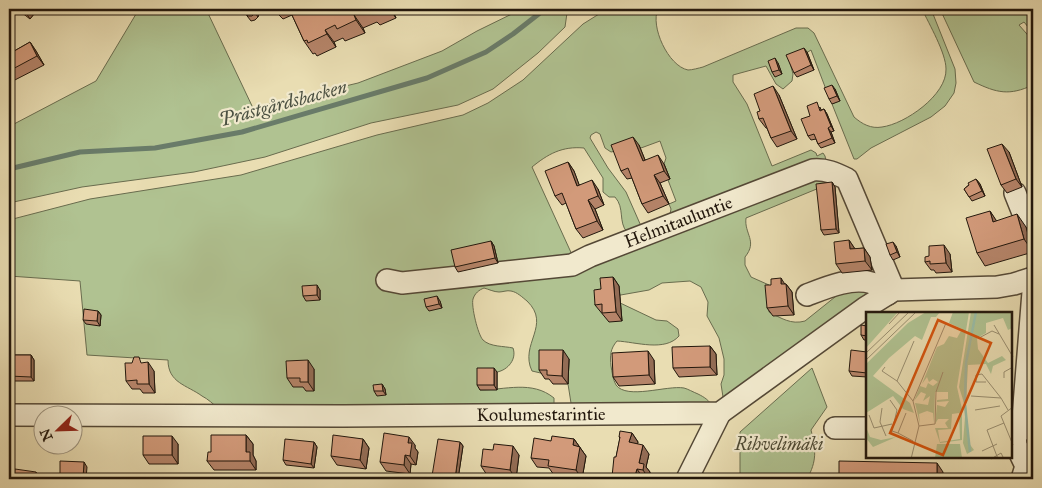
<svg xmlns="http://www.w3.org/2000/svg" width="1042" height="488" font-family="'IM FELL Great Primer',serif">
  <style>
    .green { fill: #b0c291; stroke: #696c4e }
    .lines { fill: none; stroke-linecap: round; stroke-linejoin: round }
    .stream { stroke: #697b69; stroke-width: 5 }
    .minor-casing { stroke: #544836; stroke-width: 24 }
    .minor { stroke: #f1e9cd; stroke-width: 21 }
    .wall { fill: #b58469; stroke: #22170c }
    .shaded-wall { fill: #936c55; stroke: #22170c }
    .building { fill: #d29a7a; stroke: #22170c }
    .labels { text-anchor: middle; dominant-baseline: central; stroke-width: 4.5; stroke-linejoin: round; paint-order: stroke }
    .street-label { font-size: 18px; fill: #22170c; stroke: #f1e9cd }
    .park-label { font-size: 18px; font-style: italic; fill: #4d4a34; stroke: #f1e9cd }
    .water-label { font-size: 19px; font-style: italic; fill: #4c5142; stroke: #f1e9cd }
    .inset-river { fill: none; stroke: #99bda7; stroke-width: 2.5 }
    .inset-road { fill: none; stroke: #998e70; stroke-width: 1 }
    .view { fill: #d4520c; fill-opacity: 0.15; stroke: #d4520c; stroke-width: 2.5 }
    .inset-edge { fill: none; stroke: #22170c; stroke-width: 2.5 }
  </style>
  <rect width="100%" height="100%" fill="#e9ddb2"/>
  <filter id="stains"><feTurbulence type="fractalNoise" baseFrequency=".004" numOctaves="4"/><feColorMatrix values="0 0 0 0 .2 0 0 0 0 .09 0 0 0 0 .02 0 0 0 .5 -.17"/></filter>
  <radialGradient id="worn" r=".72"><stop offset=".6" stop-color="#630" stop-opacity="0"/><stop offset="1" stop-color="#630" stop-opacity=".3"/></radialGradient>
  <path class="green" d="M 139,9 L 206,9 L 253,108 L 358,83 L 442,51 L 477,31 L 522,9 L 565,9 L 567,13 L 565,27 L 538,53 L 493,89 L 458,105 L 371,123 L 265,157 L 194,172 L 82,187 L 9,203 L 9,121 L 14,124 L 96,81 Z
    M 607,9 L 658,9 C 650,26 668,66 688,70 C 692,70 699,68 703,67 L 796,28 L 808,28 L 814,33 L 854,117 C 862,124 871,129 882,127 C 905,124 947,95 946,69 C 946,53 929,24 922,9 L 931,9 L 955,69 L 956,83 L 954,93 L 945,106 L 931,117 L 871,148 L 857,159 L 854,159 L 832,104 L 839,101 L 827,92 L 811,50 L 790,63 L 793,74 L 792,81 L 783,89 L 776,84 L 766,66 L 733,75 L 733,82 L 747,104 L 772,166 L 811,150 L 816,153 L 817,156 L 823,153 L 825,156 L 826,161 L 670,214 L 671,209 L 669,204 L 676,201 L 668,180 L 670,179 L 664,164 L 666,158 L 660,141 L 641,148 L 639,146 L 611,152 L 605,148 L 600,134 L 596,132 L 591,135 L 590,138 L 608,168 L 626,192 L 641,226 L 627,232 C 618,222 625,208 615,197 L 609,197 L 603,192 L 603,178 L 584,148 C 562,146 548,154 532,167 L 574,259 L 572,270 L 820,177 L 825,182 L 824,186 L 746,218 C 744,234 758,241 745,257 L 745,265 L 751,277 L 769,285 L 767,302 L 769,312 C 781,318 791,325 805,321 L 850,285 L 875,290 L 728,398 L 723,397 L 721,384 L 724,375 L 724,359 L 719,338 L 707,316 L 708,302 L 701,287 L 690,281 L 662,283 L 649,290 L 615,296 L 616,301 L 656,320 L 667,321 L 678,329 L 679,336 C 665,352 636,342 617,341 C 610,349 610,356 611,366 C 612,372 613,380 616,385 C 627,400 667,385 684,388 C 688,389 693,392 698,394 C 704,397 709,400 712,406 L 580,410 L 571,403 L 568,384 L 569,359 L 545,374 L 532,371 C 519,344 552,325 527,301 C 522,297 517,292 511,291 C 507,290 503,292 499,292 C 494,292 488,289 484,288 C 479,290 475,293 473,299 C 471,306 478,335 483,340 C 490,347 504,346 513,348 C 517,359 508,370 497,372 C 492,373 485,372 480,372 L 480,390 C 505,390 532,380 554,398 L 554,406 L 218,408 C 213,404 208,399 202,396 C 187,385 168,383 168,360 L 87,355 L 80,281 L 9,276 L 9,220 L 90,199 L 241,175 L 377,135 L 463,115 L 488,103 L 523,80 L 583,24 Z
    M 940,9 L 1033,9 L 1033,33 L 1024,22 L 1019,25 L 1033,41 L 1033,85 C 1009,96 997,93 974,82 Z
    M 812,368 L 827,407 L 811,430 C 816,450 817,461 807,479 L 740,479 L 740,432 Z"/>
  <g class="lines">
    <path class="stream" d="M 9,169 L 80,152 L 155,148 L 242,132 L 427,78 L 486,52 L 513,34 L 545,9"/>
    <g class="minor-casing">
      <g id="minor">
        <path d="M 1015,193 L 1033,238"/>
        <path id="s1" d="M 387,280 L 402,283 L 572,265 L 590,256 L 813,170 C 826,169 835,173 847,179 L 894,290"/>
        <path d="M 807,295 C 825,288 853,276 872,283 C 877,285 883,290 888,294"/>
        <path id="s2" d="M 9,415 L 343,416 L 720,413 L 865,308 L 894,290 L 997,287 L 1014,284 L 1033,278"/>
        <path d="M 835,428 L 867,428"/>
        <path d="M 1011,430 L 1022,430 L 1033,292 L 1031,279"/>
        <path d="M 1015,430 L 1016,445 L 1026,466 L 1022,479"/>
        <path d="M 687,479 L 720,413"/>
      </g>
    </g>
    <use href="#minor" class="minor"/>
  </g>
  <path class="wall" d="M 17,9 L 38,9 L 30,19 Z
    M 291,9 L 294,14 L 299,12 L 297,9 L 397,9 L 398,11 L 394,13 L 396,18 L 380,25 L 377,22 L 363,28 L 365,33 L 345,41 L 343,38 L 334,42 L 336,47 L 317,56 L 315,53 L 313,54 L 304,41 L 292,15 L 283,19 L 279,15 Z
    M 244,12 L 259,13 L 258,17 L 255,20 L 251,21 Z
    M 30,42 L 36,51 L 44,65 L 9,83 L 12,89 L 9,90 L 9,54 Z
    M 807,52 L 814,70 L 797,77 L 794,73 Z
    M 778,63 L 782,74 L 775,77 L 772,72 Z
    M 835,89 L 840,101 L 832,104 L 829,99 Z
    M 779,95 L 797,139 L 777,147 L 771,138 L 767,128 L 766,128 L 759,119 L 760,111 Z
    M 820,107 L 821,110 L 824,109 L 827,114 L 834,131 L 831,132 L 835,143 L 821,148 L 818,144 L 816,139 L 811,140 L 808,136 L 810,116 Z
    M 639,145 L 645,160 L 664,164 L 670,179 L 660,183 L 669,204 L 648,213 L 642,204 L 632,178 L 627,179 L 621,171 Z
    M 1009,152 L 1022,187 L 1007,193 L 1001,185 Z
    M 568,162 L 574,171 L 579,185 L 598,189 L 604,205 L 595,209 L 603,230 L 583,238 L 576,229 L 566,203 L 562,205 L 555,196 Z
    M 976,179 L 980,184 L 985,196 L 972,201 L 964,189 Z
    M 832,182 L 835,187 L 839,233 L 824,235 L 821,230 Z
    M 990,211 L 996,221 L 1026,227 L 1033,252 L 985,266 L 977,253 Z
    M 849,240 L 855,249 L 864,248 L 870,257 L 872,270 L 842,273 L 836,264 Z
    M 491,241 L 494,246 L 498,263 L 458,272 L 455,267 Z
    M 896,246 L 900,257 L 893,260 L 890,255 Z
    M 950,254 L 952,272 L 936,273 L 934,270 L 931,270 L 925,262 L 929,256 Z
    M 613,277 L 619,286 L 622,321 L 609,322 L 595,305 L 601,289 Z
    M 785,284 L 786,284 L 792,292 L 794,315 L 773,316 L 767,308 Z
    M 320,290 L 320,300 L 306,301 L 303,296 Z
    M 440,301 L 442,308 L 429,311 L 426,307 Z
    M 98,311 L 101,315 L 100,326 L 86,324 L 83,320 Z
    M 867,326 L 867,340 L 864,340 L 861,335 Z
    M 9,343 L 9,355 L 31,355 L 34,360 L 34,381 L 9,381 Z
    M 710,346 L 716,354 L 717,375 L 679,377 L 673,368 Z
    M 867,352 L 867,377 L 852,376 L 849,371 Z
    M 569,359 L 568,384 L 553,384 L 549,379 L 545,379 L 539,370 Z
    M 654,360 L 655,384 L 619,386 L 613,377 Z
    M 143,363 L 154,371 L 155,393 L 143,393 L 140,389 L 132,389 L 126,381 Z
    M 314,369 L 314,391 L 306,391 L 303,387 L 293,387 L 287,378 Z
    M 497,372 L 497,390 L 480,390 L 477,385 Z
    M 382,384 L 385,389 L 386,395 L 377,396 L 374,391 Z
    M 632,433 L 638,442 L 637,444 L 649,454 L 646,467 L 650,472 L 649,479 L 643,478 L 642,479 L 614,479 L 612,477 L 620,438 L 619,437 Z
    M 246,435 L 253,444 L 253,455 L 256,461 L 256,470 L 214,470 L 207,461 L 211,452 Z
    M 363,439 L 369,448 L 366,469 L 337,465 L 331,456 Z
    M 574,439 L 586,456 L 582,479 L 554,475 L 549,468 L 537,467 L 531,458 L 551,441 Z
    M 314,442 L 317,447 L 314,468 L 286,465 L 283,460 Z
    M 460,442 L 463,446 L 458,479 L 434,479 L 432,476 Z
    M 178,444 L 178,464 L 149,464 L 143,455 Z
    M 415,445 L 415,448 L 418,452 L 416,465 L 411,464 L 410,474 L 386,471 L 380,462 Z
    M 493,450 L 519,455 L 516,479 L 487,475 L 481,466 Z"/>
  <path class="shaded-wall" d="M 25,9 L 38,9 L 30,19 L 24,10 Z
    M 256,9 L 259,13 L 258,17 L 255,13 Z
    M 390,9 L 391,9 L 396,18 Z
    M 354,15 L 363,28 L 365,33 L 356,20 Z
    M 325,30 L 334,42 L 336,47 L 327,34 Z
    M 30,42 L 36,51 L 44,65 L 37,56 Z
    M 804,48 L 807,52 L 814,70 L 811,65 Z
    M 775,58 L 778,63 L 782,74 L 779,70 Z
    M 832,85 L 835,89 L 840,101 L 837,96 Z
    M 773,86 L 779,95 L 797,139 L 791,131 Z
    M 824,109 L 827,114 L 834,131 L 831,126 Z
    M 828,128 L 831,132 L 835,143 L 832,138 Z
    M 633,137 L 639,145 L 649,170 L 643,161 Z
    M 1002,144 L 1009,152 L 1022,187 L 1016,179 Z
    M 658,155 L 664,164 L 670,179 L 664,171 Z
    M 568,162 L 574,171 L 583,195 L 577,186 Z
    M 654,175 L 660,183 L 669,204 L 663,196 Z
    M 976,179 L 980,184 L 985,196 L 982,191 Z
    M 592,180 L 598,189 L 604,205 L 598,196 Z
    M 832,182 L 835,187 L 839,233 L 836,229 Z
    M 588,200 L 595,209 L 603,230 L 597,221 Z
    M 990,211 L 998,223 L 993,222 Z
    M 1017,214 L 1026,227 L 1033,252 L 1024,239 Z
    M 849,240 L 855,249 L 850,249 Z
    M 491,241 L 494,246 L 498,263 L 495,258 Z
    M 893,242 L 896,246 L 900,257 L 897,252 Z
    M 944,245 L 950,254 L 952,272 L 946,263 Z
    M 864,248 L 870,257 L 872,270 L 865,261 Z
    M 613,277 L 619,286 L 622,321 L 616,312 Z
    M 781,278 L 786,286 L 786,284 L 792,292 L 794,315 L 788,306 L 781,284 Z
    M 317,285 L 320,290 L 320,300 L 317,295 Z
    M 437,296 L 440,301 L 442,308 L 439,304 Z
    M 98,311 L 101,315 L 100,326 L 97,321 Z
    M 710,346 L 716,354 L 717,375 L 710,367 Z
    M 563,350 L 569,359 L 568,384 L 562,376 Z
    M 648,351 L 654,360 L 655,384 L 649,375 Z
    M 31,355 L 34,360 L 34,381 L 31,377 Z
    M 308,360 L 314,369 L 314,391 L 308,382 Z
    M 148,362 L 154,371 L 155,393 L 149,384 Z
    M 494,368 L 497,372 L 497,390 L 494,385 Z
    M 382,384 L 385,389 L 386,395 L 383,391 Z
    M 632,433 L 638,442 L 636,451 L 629,442 Z
    M 246,435 L 253,444 L 253,455 L 256,461 L 256,470 L 250,461 L 246,452 Z
    M 172,436 L 178,444 L 178,464 L 172,455 Z
    M 409,437 L 415,445 L 415,448 L 418,452 L 416,465 L 410,456 L 408,443 Z
    M 363,439 L 369,448 L 366,469 L 360,460 Z
    M 574,439 L 586,456 L 582,479 L 576,470 L 573,445 Z
    M 314,442 L 317,447 L 314,468 L 311,464 Z
    M 460,442 L 463,446 L 458,479 L 455,479 Z
    M 643,445 L 649,454 L 646,467 L 650,472 L 649,479 L 643,470 L 639,463 Z
    M 513,446 L 519,455 L 516,479 L 510,470 Z
    M 405,455 L 411,464 L 410,474 L 404,465 Z
    M 84,462 L 87,467 L 86,479 L 83,479 Z
    M 937,463 L 943,472 L 943,479 L 937,479 Z
    M 637,469 L 643,478 L 642,479 L 634,479 Z
    M 36,472 L 41,479 L 35,479 Z"/>
  <path class="building" d="M 244,9 L 256,9 L 255,13 L 252,16 L 248,16 L 244,12 Z
    M 277,9 L 290,9 L 291,10 L 279,15 Z
    M 297,9 L 368,9 L 354,15 L 356,20 L 337,29 L 335,25 L 325,30 L 327,34 L 308,43 L 307,40 L 304,41 L 292,15 L 299,12 Z
    M 369,9 L 379,9 L 371,12 Z
    M 30,42 L 37,56 L 9,71 L 9,54 Z
    M 804,48 L 811,65 L 794,73 L 786,55 Z
    M 775,58 L 779,70 L 772,72 L 768,61 Z
    M 832,85 L 837,96 L 829,99 L 824,88 Z
    M 773,86 L 791,131 L 771,138 L 763,118 L 759,119 L 757,112 L 760,111 L 754,94 Z
    M 817,102 L 820,111 L 824,109 L 831,126 L 828,128 L 832,138 L 818,144 L 814,134 L 808,136 L 801,119 L 810,116 L 807,106 Z
    M 633,137 L 643,161 L 658,155 L 664,171 L 654,175 L 663,196 L 642,204 L 628,168 L 621,171 L 611,145 Z
    M 1002,144 L 1016,179 L 1001,185 L 987,149 Z
    M 568,162 L 577,186 L 592,180 L 598,196 L 588,200 L 597,221 L 576,229 L 562,193 L 555,196 L 545,171 Z
    M 976,179 L 982,191 L 969,197 L 964,189 L 969,185 L 968,183 Z
    M 832,182 L 836,229 L 821,230 L 816,184 Z
    M 990,211 L 993,222 L 1017,214 L 1024,239 L 977,253 L 966,218 Z
    M 849,240 L 850,249 L 864,248 L 865,261 L 836,264 L 834,242 Z
    M 491,241 L 495,258 L 455,267 L 451,250 Z
    M 893,242 L 897,252 L 890,255 L 886,244 Z
    M 944,245 L 946,263 L 930,264 L 930,261 L 925,262 L 925,257 L 929,256 L 929,246 Z
    M 613,277 L 616,312 L 602,313 L 602,304 L 595,305 L 594,290 L 601,289 L 600,278 Z
    M 781,278 L 781,284 L 786,284 L 788,306 L 767,308 L 765,285 L 771,285 L 771,279 Z
    M 317,285 L 317,295 L 303,296 L 302,286 Z
    M 437,296 L 439,304 L 426,307 L 424,299 Z
    M 84,309 L 98,311 L 97,321 L 83,320 Z
    M 915,312 L 936,313 L 915,313 Z
    M 861,325 L 867,326 L 867,336 L 861,335 Z
    M 710,346 L 710,367 L 673,368 L 672,347 Z
    M 539,350 L 563,350 L 562,376 L 547,375 L 547,370 L 539,370 Z
    M 851,350 L 867,352 L 867,373 L 849,371 Z
    M 648,351 L 649,375 L 613,377 L 612,353 Z
    M 9,355 L 31,355 L 31,377 L 9,376 Z
    M 134,357 L 139,357 L 141,363 L 148,362 L 149,384 L 137,384 L 137,380 L 126,381 L 125,363 L 132,363 Z
    M 308,360 L 308,382 L 300,382 L 300,378 L 287,378 L 286,361 Z
    M 477,368 L 494,368 L 494,385 L 477,385 Z
    M 382,384 L 383,391 L 374,391 L 373,385 Z
    M 620,431 L 632,433 L 629,442 L 643,445 L 639,463 L 644,464 L 643,470 L 637,469 L 634,479 L 623,479 L 612,477 L 614,457 L 616,457 L 620,437 L 619,437 Z
    M 384,433 L 409,437 L 408,443 L 412,443 L 410,456 L 405,455 L 404,465 L 380,462 Z
    M 211,435 L 246,435 L 246,452 L 250,452 L 250,461 L 207,461 L 208,452 L 211,452 Z
    M 333,435 L 363,439 L 360,460 L 331,456 Z
    M 143,436 L 172,436 L 172,455 L 143,455 Z
    M 552,436 L 574,439 L 573,445 L 580,447 L 576,470 L 548,466 L 549,460 L 531,458 L 534,438 L 551,441 Z
    M 285,439 L 314,442 L 311,464 L 283,460 Z
    M 438,439 L 460,442 L 455,479 L 432,476 Z
    M 494,444 L 513,446 L 510,470 L 481,466 L 483,449 L 493,450 Z
    M 60,461 L 84,462 L 83,479 L 60,479 Z
    M 839,461 L 937,463 L 937,479 L 839,479 Z
    M 15,469 L 36,472 L 35,479 L 14,479 Z"/>
  <g class="labels">
    <g class="street-label">
      <text stroke="none"><textPath href="#s1" startOffset="301">Helmitauluntie</textPath></text>
      <text stroke="none"><textPath href="#s2" startOffset="532">Koulumestarintie</textPath></text>
    </g>
    <g class="park-label">
      <text x="779" y="444">Rihvelimäki</text>
    </g>
    <g class="water-label">
      <text transform="translate(283 103) rotate(-15)">Prästgårdsbacken</text>
    </g>
  </g>
  <g transform="translate(866 312)">
    <rect width="146" height="146" fill="#e9ddb2"/>
    <path d="M 0,0 L 32,0 L 0,36 ZM 60,0 L 74,0 L 70,5 L 65,5 L 56,28 L 49,24 L 23,46 L 7,64 L 44,91 L 48,101 L 37,97 L 27,84 L 0,101 L 0,52 L 42,11 ZM 87,0 L 103,0 L 91,75 L 96,97 L 96,128 L 74,131 L 69,116 L 82,116 L 79,111 L 83,107 L 72,107 L 69,112 L 71,93 L 79,95 L 83,89 L 71,90 L 71,88 L 82,87 L 82,80 L 69,80 L 68,111 L 67,101 L 61,99 L 53,102 L 54,112 L 49,91 L 62,93 L 64,84 L 57,89 L 60,82 L 55,80 L 48,89 L 54,74 L 60,76 L 62,71 L 67,74 L 72,70 L 67,67 L 63,70 L 61,65 L 56,72 L 71,35 L 78,32 L 83,24 L 91,26 L 96,17 L 83,11 ZM 93,101 L 94,127 L 74,130 L 72,118 L 85,117 L 86,102 ZM 105,0 L 146,0 L 146,16 L 142,18 L 137,6 L 120,11 L 120,21 L 111,26 L 112,37 L 122,51 L 136,44 L 140,48 L 127,54 L 125,62 L 120,52 L 102,53 L 100,91 L 98,91 L 93,75 ZM 100,92 L 102,130 L 108,138 L 101,142 L 97,131 ZM 0,115 L 4,125 L 15,128 L 30,125 L 7,135 L 0,126 ZM 71,132 L 94,132 L 96,146 L 69,146 Z" fill="#b0c291" fill-rule="evenodd"/>
    <path class="inset-river" d="M 99,91 L 100,51 L 110,0M 99,93 L 104,140"/>
    <path class="inset-road" d="M 23,12 L 34,0M 128,13 L 147,45M 113,26 L 126,19 L 133,22M 0,41 L 43,0M 0,48 L 50,0M 19,55 L 16,59 L 31,69M 138,66 L 138,60 L 147,55M 120,70 L 110,70 L 110,63 L 116,62 L 135,86M 105,84 L 135,86 L 142,98M 24,88 L 31,98 L 26,119 L 32,121M 47,89 L 31,69 L 48,29M 147,95 L 135,104 L 147,133M 16,96 L 14,110 L 20,124M 109,98 L 134,94M 40,101 L 32,121 L 47,129M 3,103 L 8,116 L 26,112M 53,114 L 69,112 L 70,80 L 77,60M 116,139 L 131,132M 45,147 L 53,114 L 47,89 L 80,11M 125,147 L 135,141 L 138,147M 132,147 L 121,118 L 138,111"/>
    <path class="view" d="M 72,8 L 125,31 L 77,143 L 24,121 Z"/>
    <rect width="146" height="146" class="inset-edge"/>
  </g>
  <rect width="1042" height="488" fill="none" stroke="#e9ddb2" stroke-width="30"/>
  <rect x="10" y="10" width="1022" height="468" fill="none" stroke="#22170c" stroke-width="2.5"/>
  <rect x="15" y="15" width="1012" height="458" fill="none" stroke="#22170c"/>
  <g transform="translate(58 430) rotate(247)"><circle r="24" fill="#f1e9cd" stroke="#9e9580"/>
  <path d="M0-4L9 19L0 12L-9 19Z" fill="#8f2418"/>
  <text y="-8" font-size="14" font-weight="bold" text-anchor="middle" fill="#22170c">N</text>
  </g>
  <rect width="100%" height="100%" filter="url(#stains)"/>
  <rect width="100%" height="100%" fill="url(#worn)"/>
</svg>
